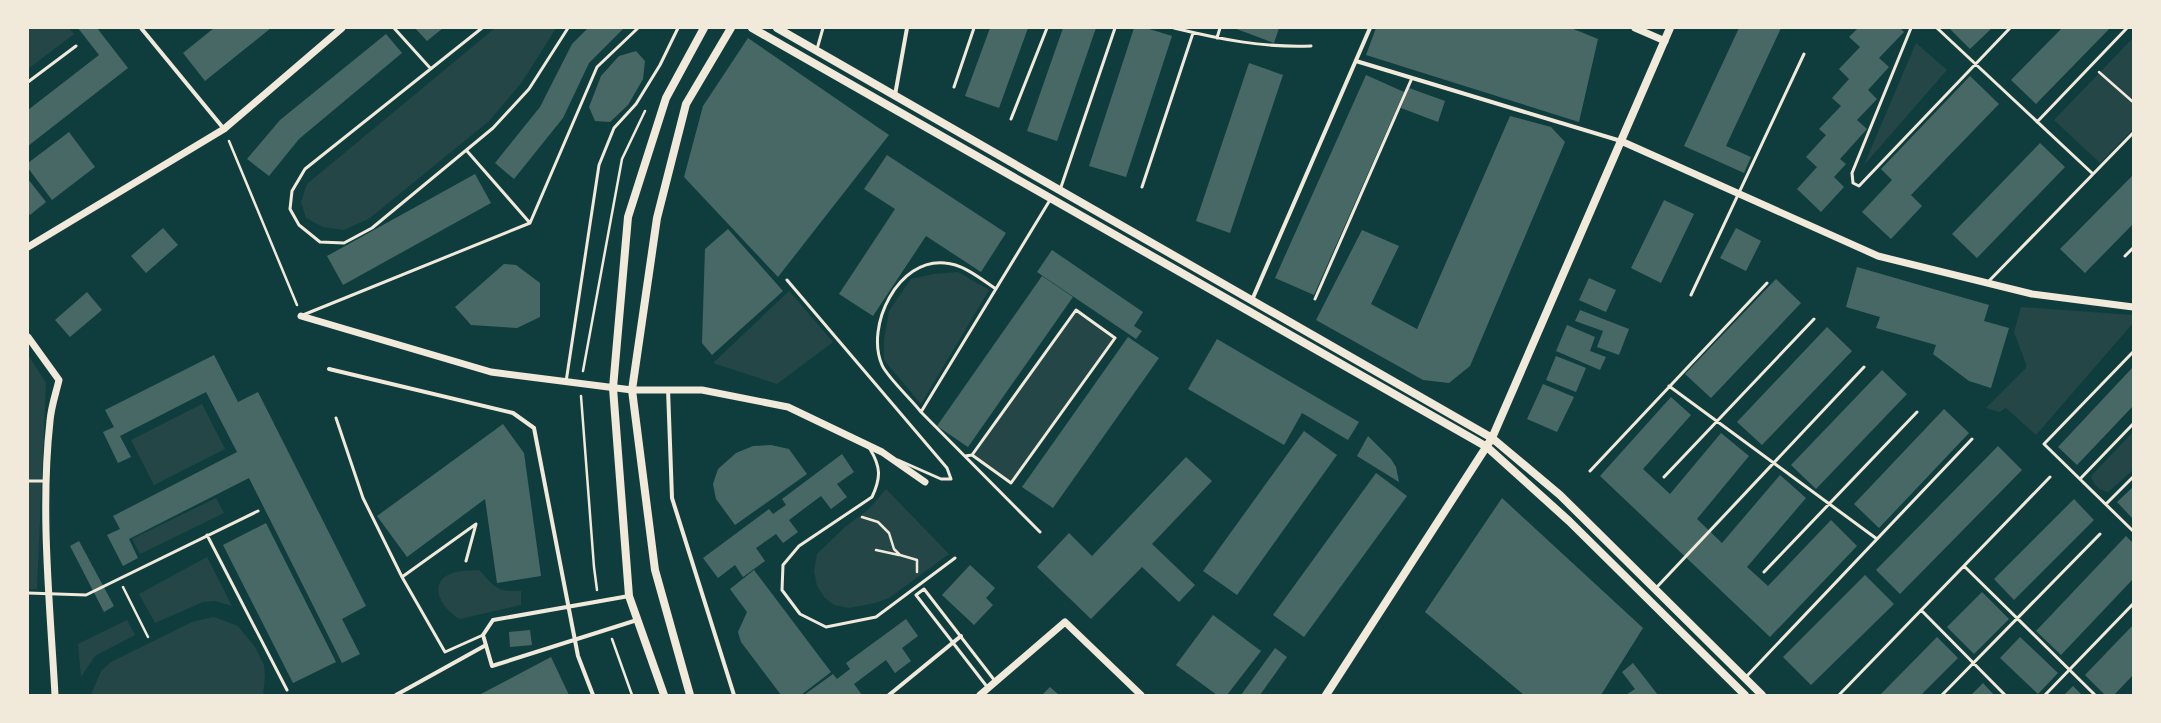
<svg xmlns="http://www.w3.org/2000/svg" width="2161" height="723" font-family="Georgia,serif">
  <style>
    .green { fill: #244646 }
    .building { fill: #486865 }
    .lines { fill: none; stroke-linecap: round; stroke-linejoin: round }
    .path { stroke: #f1e9da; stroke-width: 2.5 }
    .service { stroke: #f1e9da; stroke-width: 3 }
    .minor { stroke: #f1e9da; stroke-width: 4 }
    .tertiary { stroke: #f1e9da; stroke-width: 7 }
    .secondary { stroke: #f1e9da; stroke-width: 8 }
  </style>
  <rect width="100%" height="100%" fill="#0f3d3e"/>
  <path class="green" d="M 28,28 L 69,28 L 74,34 L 28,69 Z
    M 495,28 L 556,28 L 522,82 L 489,121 L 370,218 L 344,230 L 323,227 L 306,218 L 301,202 L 307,184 Z
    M 2133,38 L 2133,129 L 2100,163 L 2054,120 Z
    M 1916,43 L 1947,70 L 1864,165 Z
    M 958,272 L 989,290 L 921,404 L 884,360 L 884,340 L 889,311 L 911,279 L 934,274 Z
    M 789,291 L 833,342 L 777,384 L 713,363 Z
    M 2021,307 L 2133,315 L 2133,323 L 2036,435 L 2006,408 L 1999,412 L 1986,408 L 2026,368 L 2026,364 L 2014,332 Z
    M 1075,311 L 1114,338 L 1011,483 L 972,455 Z
    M 28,355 L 46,383 L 37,589 L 28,589 Z
    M 202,404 L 225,449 L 154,485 L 131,440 Z
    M 2133,432 L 2133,470 L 2108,492 C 2099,490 2094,486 2091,476 Z
    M 886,489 L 949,554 L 889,598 L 875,603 L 849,608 L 834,605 L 825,598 L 817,586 L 814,571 L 817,554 L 846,526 L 868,510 Z
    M 216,498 L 224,513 L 140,554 L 132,539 Z
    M 207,557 L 232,606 L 215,601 L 203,602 L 155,623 L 139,594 Z
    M 479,570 C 495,587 496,592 521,591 L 521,605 L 460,619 C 446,612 426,587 448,575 C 457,570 468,571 479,570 Z
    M 214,617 L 238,626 L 255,647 L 264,665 L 265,676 L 263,695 L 91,695 L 101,671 L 111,662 L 192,622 Z
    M 127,620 L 135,635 L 95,656 L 81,677 L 78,644 Z"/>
  <path class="building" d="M 78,28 L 97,28 L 128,68 L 28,146 L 28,110 L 99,55 Z
    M 214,28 L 271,28 L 205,81 L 183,53 Z
    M 415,28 L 443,28 L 427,41 Z
    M 588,28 L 624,28 L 589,63 L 563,118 L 514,179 L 495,163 L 540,107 L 572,44 Z
    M 990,28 L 1028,28 L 999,108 L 965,96 Z
    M 1063,28 L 1096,28 L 1057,141 L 1027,131 Z
    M 1134,28 L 1146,28 L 1172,36 L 1126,177 L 1089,166 Z
    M 1234,28 L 1279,28 L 1274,43 Z
    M 1376,28 L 1571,28 L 1598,39 L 1579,122 L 1366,55 Z
    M 1739,28 L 1781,28 L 1726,146 L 1751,157 L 1744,173 L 1684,146 Z
    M 1858,28 L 1900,28 L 1904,32 L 1879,58 L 1889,67 L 1868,90 L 1877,99 L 1857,120 L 1867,129 L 1840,159 L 1846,164 L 1834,177 L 1844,187 L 1821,212 L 1797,189 L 1817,167 L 1806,157 L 1826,135 L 1819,129 L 1841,106 L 1832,98 L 1849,79 L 1839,69 L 1860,47 L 1849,37 Z
    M 1949,28 L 1992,28 L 1970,49 Z
    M 2062,28 L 2110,28 L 2036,104 L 2011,80 Z
    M 386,34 L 402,53 L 299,139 L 269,176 L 247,159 L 280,120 Z
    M 748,38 L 889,135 L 778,277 L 684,177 L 703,106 Z
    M 636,51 L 645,61 L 643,79 L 628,105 L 610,122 L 595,121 L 589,107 L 601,76 L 619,56 Z
    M 1249,63 L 1283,75 L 1230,233 L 1196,221 Z
    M 1366,75 L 1404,92 L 1314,295 L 1275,278 Z
    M 1970,76 L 1999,104 L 1911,195 L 1922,206 L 1891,239 L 1862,212 L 1892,180 L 1881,169 Z
    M 1409,88 L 1445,101 L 1438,122 L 1401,108 Z
    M 1510,116 L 1551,127 L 1565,142 L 1470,366 L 1449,383 L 1423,380 L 1316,320 L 1362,230 L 1399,246 L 1371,304 L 1417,329 Z
    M 69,132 L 95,167 L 52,200 L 28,168 L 28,163 Z
    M 2040,143 L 2065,167 L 1977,258 L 1952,234 Z
    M 887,155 L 1006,233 L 981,272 L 926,236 L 873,316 L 839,294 L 895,209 L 864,189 Z
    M 475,174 L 491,203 L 343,285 L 327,256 Z
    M 2133,175 L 2133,224 L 2085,273 L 2060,249 Z
    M 28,179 L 46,202 L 30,215 L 28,212 Z
    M 1664,200 L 1694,214 L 1661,283 L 1631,268 Z
    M 163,228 L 178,245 L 146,273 L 131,256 Z
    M 1736,228 L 1761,241 L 1746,271 L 1720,258 Z
    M 728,229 L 783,291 L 712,355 L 702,343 L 705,249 Z
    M 1052,250 L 1143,312 L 1134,326 L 1142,331 L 1136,339 L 1037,272 Z
    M 504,264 L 516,265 L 540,283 L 540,317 L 517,328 L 471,325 L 455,307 Z
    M 1857,267 L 1989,305 L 1984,321 L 2009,328 L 1991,388 L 1969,381 L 1933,354 L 1936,345 L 1876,328 L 1880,317 L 1846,307 Z
    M 1042,276 L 1073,297 L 968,447 L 937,426 Z
    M 1589,278 L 1616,290 L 1606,312 L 1579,300 Z
    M 1776,279 L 1801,303 L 1711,398 L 1685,374 Z
    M 87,292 L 102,310 L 70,337 L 55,320 Z
    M 1580,310 L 1629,329 L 1619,355 L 1597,347 L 1603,331 L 1575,321 Z
    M 1567,325 L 1595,337 L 1590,351 L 1606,357 L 1600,370 L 1556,351 Z
    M 1827,327 L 1852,351 L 1762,445 L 1737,422 Z
    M 1128,337 L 1159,358 L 1053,508 L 1022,487 Z
    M 1217,339 L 1359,422 L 1348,440 L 1302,413 L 1284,445 L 1188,389 Z
    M 214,355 L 238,402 L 258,392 L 366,606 L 342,619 L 360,654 L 342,663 L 249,478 L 129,539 L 138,558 L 123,566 L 107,535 L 120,529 L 113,516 L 237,452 L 206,392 L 120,436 L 131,457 L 118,463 L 103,432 L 114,427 L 105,410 Z
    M 1556,356 L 1586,368 L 1576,392 L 1546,380 Z
    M 2133,367 L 2133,406 L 2077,465 L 2058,447 Z
    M 1882,370 L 1907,394 L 1816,489 L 1791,465 Z
    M 1543,384 L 1574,397 L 1557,432 L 1527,419 Z
    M 1671,397 L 1691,415 L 1643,469 L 1670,494 L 1721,433 L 1749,456 L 1697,519 L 1722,543 L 1780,475 L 1806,498 L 1747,567 L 1768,586 L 1831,520 L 1857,546 L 1770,637 L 1600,476 Z
    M 1944,409 L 1969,433 L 1879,528 L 1854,504 Z
    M 503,424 L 524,453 L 541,576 L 497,583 L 485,499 L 407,557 L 377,516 Z
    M 1304,431 L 1337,455 L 1237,595 L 1203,571 Z
    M 1368,436 L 1391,459 L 1396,467 L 1399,482 L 1357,456 Z
    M 771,445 L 789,449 L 807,474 L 735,525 L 716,499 L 713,484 L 718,469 L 736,453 L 753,446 Z
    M 1998,446 L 2022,470 L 1900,594 L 1876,570 Z
    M 842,454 L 854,472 L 837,484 L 847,497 L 831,509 L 821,496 L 789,520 L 798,532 L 783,543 L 776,534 L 756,548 L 765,561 L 743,577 L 735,565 L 718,578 L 703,558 L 769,509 L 773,514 L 786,505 L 782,499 Z
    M 1186,457 L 1212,481 L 1152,544 L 1195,585 L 1179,602 L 1142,567 L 1091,619 L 1037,567 L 1069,533 L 1092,556 Z
    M 1376,473 L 1407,496 L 1304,637 L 1273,615 Z
    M 2133,487 L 2133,519 L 2117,502 Z
    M 1502,498 L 1643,628 L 1601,695 L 1524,695 L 1425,612 Z
    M 2074,499 L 2094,520 L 2014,600 L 1994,579 Z
    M 266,523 L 336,662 L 293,683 L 223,545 Z
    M 2126,536 L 2133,543 L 2133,579 L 2061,655 L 2036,631 Z
    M 79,541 L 114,606 L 104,612 L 70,546 Z
    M 970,565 L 995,588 L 986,598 L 993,605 L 974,625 L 942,595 Z
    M 754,570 L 831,672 L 801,695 L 781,695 L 741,642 L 738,632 L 747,612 L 730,589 Z
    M 1865,575 L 1894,604 L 1811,685 L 1783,657 Z
    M 1982,592 L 2009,619 L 1974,654 L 1947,627 Z
    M 1213,615 L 1261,651 L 1227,695 L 1217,695 L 1176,665 Z
    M 906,619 L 918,636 L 902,648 L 911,661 L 895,673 L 886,660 L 854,684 L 862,695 L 804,695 L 833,674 L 837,679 L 850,669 L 846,663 Z
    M 2133,625 L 2133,675 L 2114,695 L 2105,695 L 2085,675 Z
    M 530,630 L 532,645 L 510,647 L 509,632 Z
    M 1937,637 L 1958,658 L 1921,695 L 1880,695 Z
    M 2020,637 L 2058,673 L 2038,694 L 2000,658 Z
    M 1275,648 L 1287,657 L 1260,695 L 1241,695 Z
    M 551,657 L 569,695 L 479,695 Z
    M 1633,663 L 1658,695 L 1626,695 L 1635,689 L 1622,672 Z
    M 1983,683 L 1994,695 L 1971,695 Z
    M 2073,686 L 2082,695 L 2064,695 Z
    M 1050,687 L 1059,695 L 1042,695 Z"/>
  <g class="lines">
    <path class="path" d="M 2099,72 L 2133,102
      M 229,141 L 297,305
      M 583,371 L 622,159 L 645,111
      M 581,396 L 594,567 L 597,590
      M 862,517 L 878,522 L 889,533 L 894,549 L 900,555 L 917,560 L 917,572
      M 876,550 L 899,555
      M 123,587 L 148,637
      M 612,639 L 632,695"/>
    <path class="service" d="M 394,28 L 431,69
      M 482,28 L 305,169 L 292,191 L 290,209 L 299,225 L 320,242 L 344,243 L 372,228 L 493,128 L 529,89 L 568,28
      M 1174,28 C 1219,39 1264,48 1311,46
      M 1911,28 L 1852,173 L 1853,183 L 1859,186 L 2010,28
      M 1937,28 L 2093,174
      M 1217,38 L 1220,28
      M 817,49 L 823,28
      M 28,82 L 76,46
      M 954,87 L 974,28
      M 1011,119 L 1047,28
      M 2037,122 L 2127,28
      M 467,151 L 530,223
      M 1142,187 L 1193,33
      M 1060,190 L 1115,28
      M 2125,256 L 2133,248
      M 787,280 L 947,468 L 951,479 L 941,479 L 898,460
      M 1988,282 L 2133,133
      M 1691,295 L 1804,54
      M 1315,299 L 1412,78
      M 303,315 L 530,223 L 597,67 L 638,28
      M 2133,352 L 2044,444 L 2133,531
      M 566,382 L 599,165 L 614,128 L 636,104 L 660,65 L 678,28
      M 1669,386 L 1877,539
      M 921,412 C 912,400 887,377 882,365 C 865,326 898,258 945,263 C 963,264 981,279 996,289
      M 336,418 L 363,498 L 402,577
      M 870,449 C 881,467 881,478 872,497 L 799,546 L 783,565 L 782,590 L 800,614 L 826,627 L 876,617 L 955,558
      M 965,456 L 972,455 L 1011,483 L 1115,338 L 1076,310 L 972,455
      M 1590,471 L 1767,283
      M 1664,477 L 1814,319
      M 2080,479 L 2133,424
      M 28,481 L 46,481
      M 2106,504 L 2133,477
      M 1040,532 L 921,412 L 1050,200
      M 207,535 L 287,690
      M 466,561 L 476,524 L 402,577 L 445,652 L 483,635
      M 1964,566 L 2095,695
      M 1764,572 L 1917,412
      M 1656,588 L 1864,367
      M 28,593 L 86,595 L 258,511
      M 1921,610 L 2005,695
      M 1745,678 L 1972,439
      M 988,688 L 916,595 L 924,589 L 995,681
      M 1839,695 L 2050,477
      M 1942,695 L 2100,534
      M 2045,695 L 2133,604"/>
    <path class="minor" d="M 141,28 L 224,129
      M 1356,61 L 1621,141
      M 895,95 L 907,28
      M 1252,300 L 1370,28
      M 329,369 L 513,413 L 534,428 L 578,656 L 593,695
      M 668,389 L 672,498 L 734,695
      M 629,596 L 493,620 L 483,635 L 492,666 L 637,620
      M 396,695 L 486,645
      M 889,695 L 961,636"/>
    <path class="tertiary" d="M 1635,28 L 1665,41
      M 1621,141 L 1878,256 L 2032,294 L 2133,307
      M 28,247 L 224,129 L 342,28
      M 301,316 L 491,372 L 632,390 L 702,390 L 788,407 L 882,452 L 925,482
      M 28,337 L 59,380 C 56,393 51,407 50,421 C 40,512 50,604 55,695
      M 980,695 L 1065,622 L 1141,695"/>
    <path class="secondary" d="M 752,28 L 1487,447 L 1569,521 L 1745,695
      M 777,28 L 1492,438 L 1560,495 L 1762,695
      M 664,695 L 629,596 L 613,388 L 628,217 L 666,98 L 704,28
      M 690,695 L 655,570 L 632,390 L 657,218 L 686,104 L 731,28
      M 1326,695 L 1492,438 L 1670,28"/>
  </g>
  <rect width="2161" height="723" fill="none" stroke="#f1e9da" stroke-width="58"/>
</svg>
